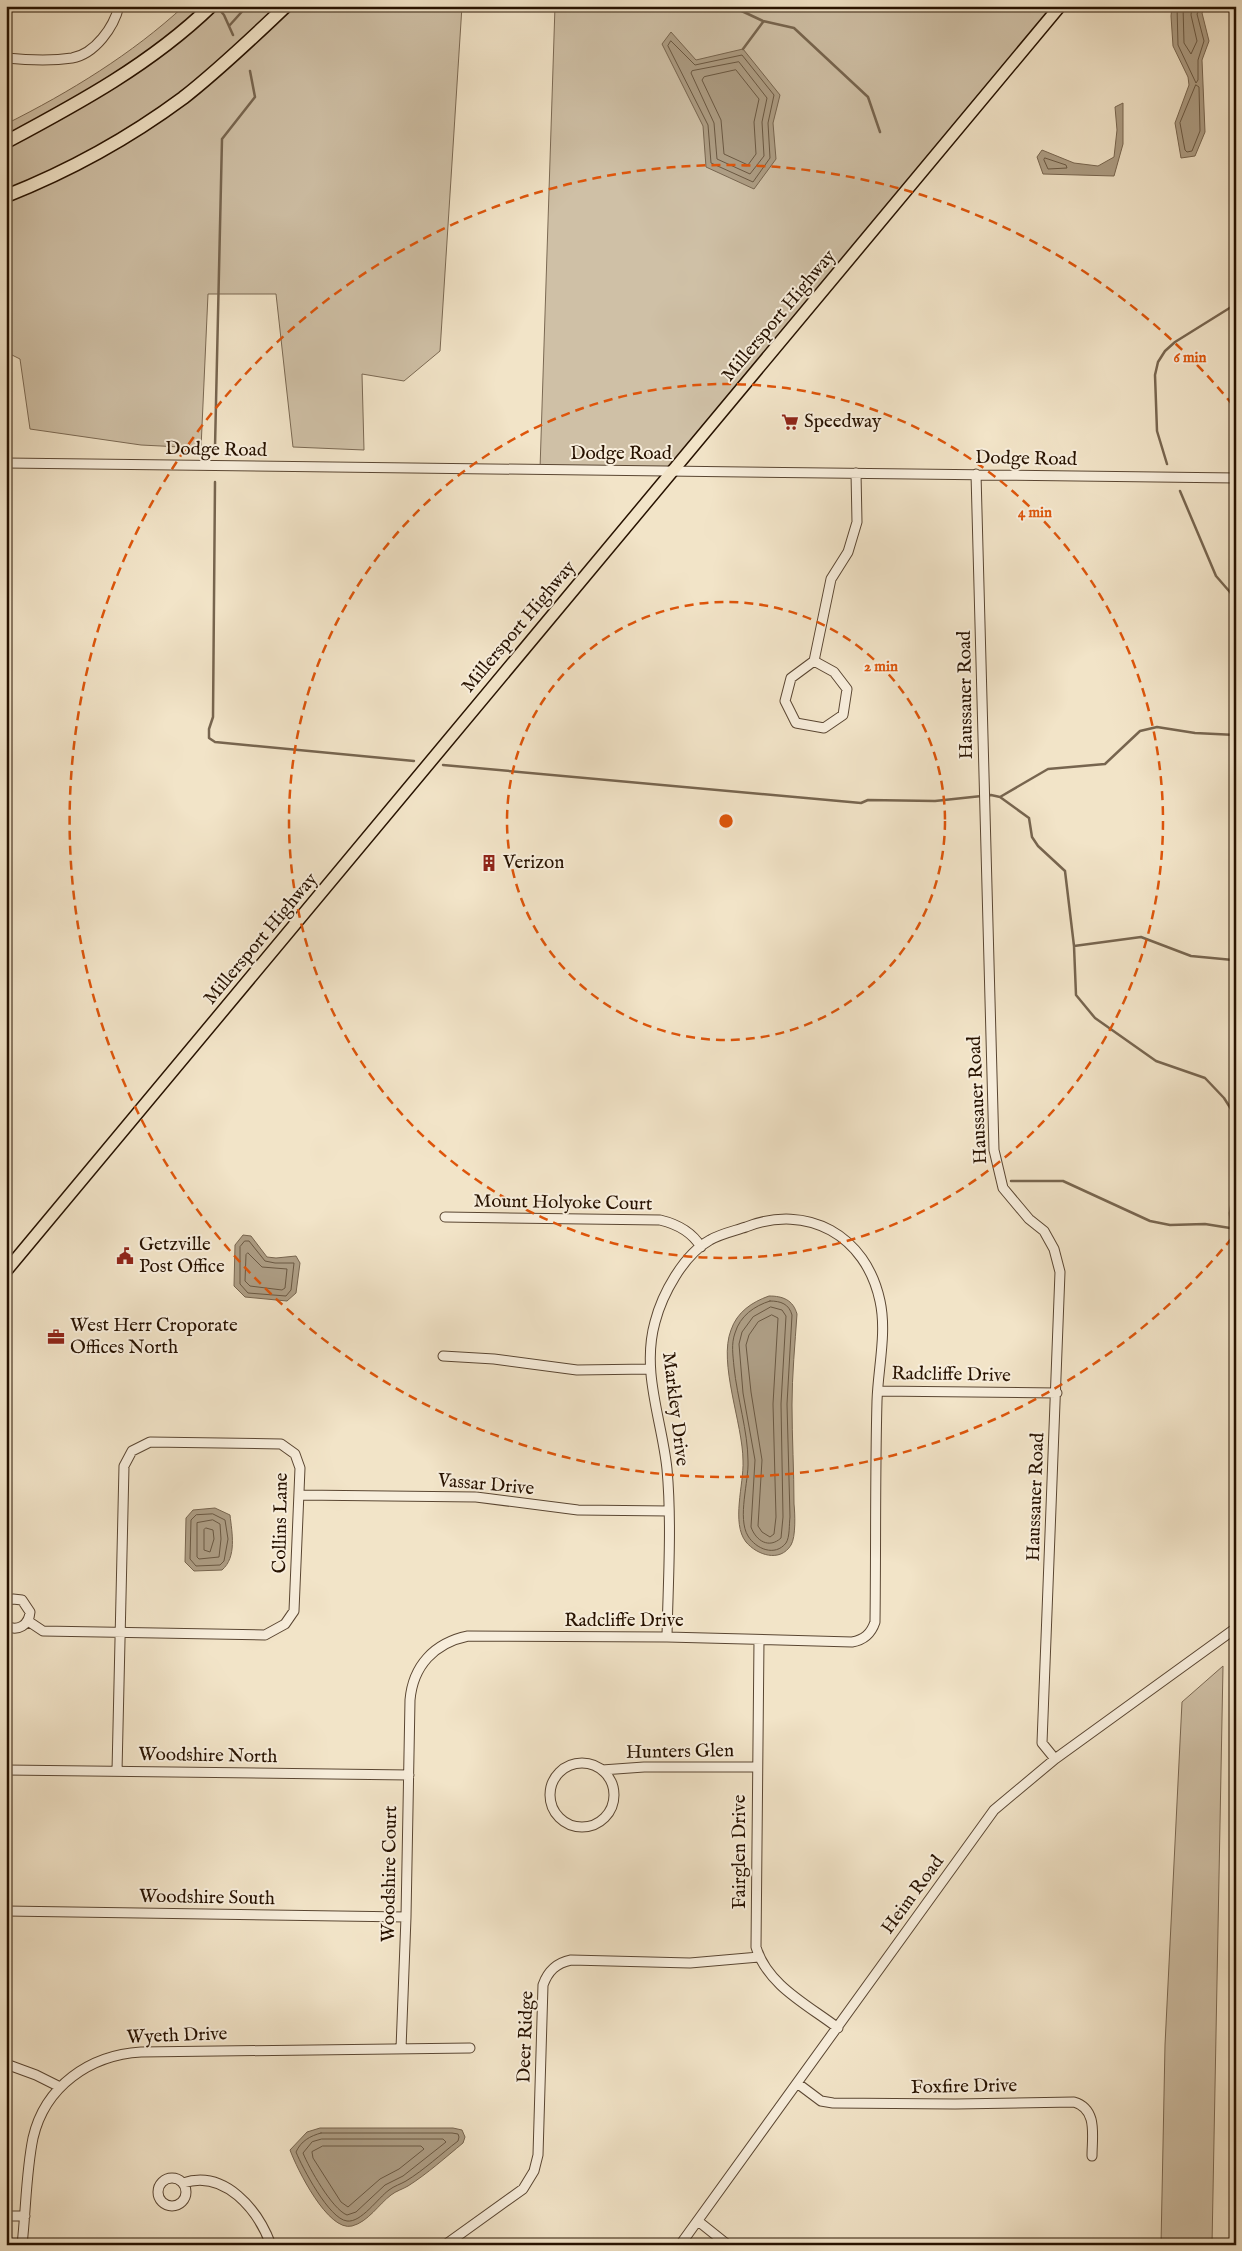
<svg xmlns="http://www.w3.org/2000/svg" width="1242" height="2251" font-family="'IM FELL English',serif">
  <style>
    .green { fill: #cfc0a6; stroke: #7b6953 }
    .water { fill: #ad9d84; stroke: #77654f }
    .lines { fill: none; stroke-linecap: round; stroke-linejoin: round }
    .shore { stroke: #6a5842; stroke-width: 1 }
    .stream { stroke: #77654f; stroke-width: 2.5 }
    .minor-casing { stroke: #5a4632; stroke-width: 11 }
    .major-casing { stroke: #271200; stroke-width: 14 }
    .highway-casing { stroke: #271200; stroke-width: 15 }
    .minor { stroke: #f7eddb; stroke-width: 9 }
    .major { stroke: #f2e4c8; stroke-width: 11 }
    .highway { stroke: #f2e4c8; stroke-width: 12 }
    .ring { fill: none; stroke: #de550b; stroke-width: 2.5; stroke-dasharray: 9 6 }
    .labels { text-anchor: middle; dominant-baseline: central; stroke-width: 4; stroke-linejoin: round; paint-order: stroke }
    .street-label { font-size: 19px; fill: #271200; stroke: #f7eddb }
    .poi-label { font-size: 19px; fill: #271200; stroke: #f7eddb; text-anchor: start }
    .centre { fill: #de550b; stroke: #f7eddb; stroke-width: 2.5 }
    .ring-label { font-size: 15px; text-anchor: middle; font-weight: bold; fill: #de550b; stroke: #f7eddb; stroke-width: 4; stroke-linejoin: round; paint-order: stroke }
  </style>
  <rect width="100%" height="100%" fill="#f2e4c8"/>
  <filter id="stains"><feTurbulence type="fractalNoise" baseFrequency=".004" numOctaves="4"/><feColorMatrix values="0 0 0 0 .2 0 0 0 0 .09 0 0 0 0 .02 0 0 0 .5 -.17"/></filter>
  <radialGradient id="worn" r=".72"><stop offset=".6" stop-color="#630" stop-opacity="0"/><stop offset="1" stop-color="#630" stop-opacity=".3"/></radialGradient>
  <path class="green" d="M 184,6 L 462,6 L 440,351 L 404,381 L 362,374 L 364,450 L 293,447 L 276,294 L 208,294 L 201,448 L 141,445 L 30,429 L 20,359 L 6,352 L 6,124 C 70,92 132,54 184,6 Z
    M 555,6 L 1060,6 L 674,470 L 540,469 Z
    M 1223,1666 L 1212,2245 L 1161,2245 L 1165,2045 L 1182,1702 Z"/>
  <path class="water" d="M 1172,6 L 1207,6 L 1202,13 L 1209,41 L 1202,60 L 1205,132 L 1195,156 L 1181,158 L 1175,123 L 1189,85 L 1188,77 L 1173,46 L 1171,16 Z
    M 671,32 L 696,60 L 743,49 L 780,95 L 773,123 L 776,159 L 754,189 L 706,167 L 703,126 L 662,44 Z
    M 1123,103 L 1123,144 L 1114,176 L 1043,174 L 1037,157 L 1042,150 L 1074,163 L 1098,166 L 1114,157 L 1117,130 L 1115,107 Z
    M 243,1235 L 251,1236 L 267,1257 L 276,1258 L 296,1256 L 300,1263 L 296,1293 L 287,1301 L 245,1297 L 234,1286 L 235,1245 Z
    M 769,1296 C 783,1296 793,1300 797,1314 C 795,1344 792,1375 792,1405 C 792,1438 794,1471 794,1504 C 795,1513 796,1537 791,1545 C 780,1563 757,1555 746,1542 C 731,1523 744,1484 743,1461 C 743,1424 718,1363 731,1330 C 737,1312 752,1302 769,1296 Z
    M 215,1508 L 230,1515 C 232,1533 237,1557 222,1570 L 194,1571 L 185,1562 L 186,1518 L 193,1510 Z
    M 320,2128 L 453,2128 L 462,2130 L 465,2137 L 463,2143 C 446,2157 427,2174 408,2186 C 403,2189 396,2191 391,2195 C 379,2204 368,2222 352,2226 C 328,2232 297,2169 290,2150 L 307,2132 Z"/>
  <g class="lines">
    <path class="shore" d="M 1177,6 L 1178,45 L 1196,83 L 1198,80 L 1198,60 L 1204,41 L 1197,14 L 1201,6
      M 1183,6 L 1184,43 L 1191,54 L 1197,41 L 1191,15 L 1192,6
      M 671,41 L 695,65 L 742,55 L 774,95 L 768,123 L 770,158 L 753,182 L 711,163 L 708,125 L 668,46 Z
      M 739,62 L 767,98 L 762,122 L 764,156 L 750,174 L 717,159 L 714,123 L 691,73 L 692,71 Z
      M 736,70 L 759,99 L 754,122 L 756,154 L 748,165 L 724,154 L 721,120 L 702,80 L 704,77 Z
      M 1196,85 L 1199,87 L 1200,131 L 1192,151 L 1187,152 L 1185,150 L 1180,123 Z
      M 1045,158 L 1066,165 L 1067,168 L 1048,169 L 1044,160 Z
      M 245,1241 L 249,1241 L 265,1261 L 275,1263 L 294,1263 L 291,1290 L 286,1296 L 248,1293 L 240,1284 L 240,1247 Z
      M 248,1253 L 262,1267 L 287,1269 L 285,1288 L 282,1290 L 250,1286 L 245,1281 L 246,1255 Z
      M 770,1301 C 781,1301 789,1304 792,1315 L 787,1404 L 790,1517 C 789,1524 790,1537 786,1543 C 775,1557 756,1549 748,1536 C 737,1518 749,1481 748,1461 C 748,1432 737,1397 734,1367 C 733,1355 731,1344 735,1333 C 740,1316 754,1306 770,1301 Z
      M 771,1307 L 782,1310 L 786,1316 L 781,1404 L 783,1517 L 781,1538 C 769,1549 756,1541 751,1527 L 755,1460 L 743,1393 L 739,1344 L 742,1332 L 753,1317 Z
      M 772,1315 L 778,1318 L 773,1404 L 776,1517 L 774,1534 L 770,1537 L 762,1532 L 758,1526 L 762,1460 L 751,1392 L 746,1345 L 749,1335 L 758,1322 Z
      M 213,1514 L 225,1520 L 228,1539 L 224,1561 L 220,1565 L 196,1566 L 190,1559 L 191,1520 L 196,1515 Z
      M 213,1520 L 220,1524 L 221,1539 L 219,1557 L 199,1559 L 197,1557 L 197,1523 Z
      M 206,1528 L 213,1530 L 214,1539 L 210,1552 L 204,1550 L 204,1530 Z
      M 321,2133 L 452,2133 L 458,2134 L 459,2137 L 458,2141 C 441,2154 424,2170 406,2181 C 401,2184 394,2186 389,2190 C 378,2198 361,2223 347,2221 C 329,2219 302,2167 296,2152 C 301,2141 310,2136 321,2133 Z
      M 322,2139 L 443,2139 L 446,2142 L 403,2176 L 385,2185 L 356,2212 L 347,2215 C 332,2209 309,2168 303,2153 L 312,2142 Z
      M 323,2146 L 421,2146 L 424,2149 L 399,2169 L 380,2179 L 348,2207 L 341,2202 L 313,2158 L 312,2152 Z"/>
    <path class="stream" d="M 731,6 L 763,21 L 794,28 L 868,97 L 880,132
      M 219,9 L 224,15 L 233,35
      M 229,26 L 247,6
      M 743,49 L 763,22
      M 215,447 L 222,139 L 255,97 L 250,71
      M 1167,464 L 1157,431 L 1155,375 L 1158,362 L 1165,351 L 1175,342 L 1236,304
      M 215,482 L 213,717 L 209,729 L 209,738 L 215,742 L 414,761
      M 1180,491 L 1216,576 L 1236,599
      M 443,765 L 861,803 L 868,800 L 935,801 L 991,795 L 1000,797 L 1029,818 L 1032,837 L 1038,846 L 1065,871 L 1074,946 L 1076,995 L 1095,1018 L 1156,1061 L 1205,1078 L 1224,1098 L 1231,1109 L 1236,1126
      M 1000,797 L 1048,769 L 1105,764 L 1140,731 L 1157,727 L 1195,733 L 1236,735
      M 1074,946 L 1141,937 L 1191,956 L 1233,960 L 1236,957
      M 1236,1175 L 1230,1213 L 1232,1241 L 1236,1245
      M 1011,1181 L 1063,1181 L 1150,1221 L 1170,1225 L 1205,1224 L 1230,1228"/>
    <g class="minor-casing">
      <path id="minor" d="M 6,58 C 27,60 52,61 72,58 C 95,54 114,27 119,6
        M 6,463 L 1236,478
        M 976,474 L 994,1150 L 1003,1188 L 1029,1219 L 1044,1231 L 1054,1249 L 1060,1272 L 1042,1743 L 1055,1759
        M 814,661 L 834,672 L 847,689 L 843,715 L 824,728 L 796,723 L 785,701 L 791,678 L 814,661 L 831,579 L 848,552 L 857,522 L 856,473
        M 445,1217 L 660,1220 C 677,1224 692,1232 701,1247
        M 443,1356 L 494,1359 L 577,1370 L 650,1369
        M 878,1391 L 1057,1393
        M 300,1495 L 476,1497 L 578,1510 L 669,1511
        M 6,1601 L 13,1599 L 22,1600 L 30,1612 C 29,1625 18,1632 6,1626
        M 28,1621 L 43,1631 L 265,1635 L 285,1624 L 294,1611 L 300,1468 L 295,1454 L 281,1444 L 150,1442 L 132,1451 L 124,1466 L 117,1771
        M 759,1640 L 756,1947 C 767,1985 808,2005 838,2028
        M550 1795a32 32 0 1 1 64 0a32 32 0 1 1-64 0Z
        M 6,1770 L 409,1775
        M 602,1770 L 644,1767 L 757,1767
        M 6,1911 L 406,1917
        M 401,2049 L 406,1917 L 410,1700 C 413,1666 434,1643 468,1636 L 667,1637 L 852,1642 C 864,1640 871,1634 875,1622 C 876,1548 875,1474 877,1401 C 878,1368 887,1333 880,1301 C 866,1235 807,1203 746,1227 C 734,1231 720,1234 710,1240 C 683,1255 662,1295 655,1322 C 641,1372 662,1420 667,1469 C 672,1525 668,1582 667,1637
        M 6,2064 L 36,2075 L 60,2087
        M 797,2083 L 821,2101 L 833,2103 L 955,2104 L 1074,2102 C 1098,2109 1092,2136 1092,2156
        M158 2192a14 14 0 1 1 28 0a14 14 0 1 1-28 0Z
        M 183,2183 C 225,2169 258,2210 271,2245
        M 6,2216 L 25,2216
        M 698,2221 L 728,2245
        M 22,2245 C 26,2210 26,2172 33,2138 C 45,2086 90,2055 141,2052 L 470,2048
        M 445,2245 L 523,2189 L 534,2171 L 538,2155 L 543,1985 C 548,1971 556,1963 571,1960 L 690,1963 L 759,1957
        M 680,2245 L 994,1810 L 1055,1759 L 1236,1628"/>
    </g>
    <g class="major-casing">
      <path id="major" d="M 6,1271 L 1060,6"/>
    </g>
    <g class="highway-casing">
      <path id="highway" d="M 6,142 C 79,103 151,64 211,6
        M 6,196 C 69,171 129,138 183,98 C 219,70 253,37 286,6"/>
    </g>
    <use href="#minor" class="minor"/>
    <use href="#major" class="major"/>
    <use href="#highway" class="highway"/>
  </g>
  <g class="ring">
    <circle cx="726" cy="821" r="219"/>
    <circle cx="726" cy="821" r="437"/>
    <path d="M1232 1238A656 656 0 1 1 1232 404"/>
  </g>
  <defs>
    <g id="supermarket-bare" transform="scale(1.35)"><path d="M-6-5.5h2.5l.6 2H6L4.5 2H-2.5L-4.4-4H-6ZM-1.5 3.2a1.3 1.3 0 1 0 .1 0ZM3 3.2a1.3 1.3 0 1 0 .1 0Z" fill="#8f2418" stroke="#f7eddb" stroke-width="2.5" paint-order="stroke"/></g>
    <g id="building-bare" transform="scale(1.35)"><path d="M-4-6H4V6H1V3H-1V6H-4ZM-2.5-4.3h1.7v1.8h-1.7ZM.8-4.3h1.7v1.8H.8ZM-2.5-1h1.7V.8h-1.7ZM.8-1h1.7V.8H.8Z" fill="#8f2418" stroke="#f7eddb" stroke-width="2.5" paint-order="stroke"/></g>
    <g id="civic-bare" transform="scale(1.35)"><path d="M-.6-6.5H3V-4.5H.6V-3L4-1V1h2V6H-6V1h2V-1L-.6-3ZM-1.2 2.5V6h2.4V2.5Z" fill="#8f2418" stroke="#f7eddb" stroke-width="2.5" paint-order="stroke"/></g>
    <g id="office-bare" transform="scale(1.35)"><path d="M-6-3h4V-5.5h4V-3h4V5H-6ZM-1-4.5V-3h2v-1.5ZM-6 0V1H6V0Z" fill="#8f2418" stroke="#f7eddb" stroke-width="2.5" paint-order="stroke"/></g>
  </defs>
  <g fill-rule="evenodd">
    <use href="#supermarket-bare" x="790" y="422"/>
    <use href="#building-bare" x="489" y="863"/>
    <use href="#civic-bare" x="125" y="1256"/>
    <use href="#office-bare" x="56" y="1337"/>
  </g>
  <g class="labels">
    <g class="street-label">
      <text transform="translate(779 316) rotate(-50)">Millersport Highway</text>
      <text transform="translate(216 450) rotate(1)">Dodge Road</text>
      <text x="621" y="454">Dodge Road</text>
      <text transform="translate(1026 459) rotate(1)">Dodge Road</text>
      <text transform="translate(519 627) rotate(-50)">Millersport Highway</text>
      <text transform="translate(966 695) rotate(-91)">Haussauer Road</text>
      <text transform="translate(261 939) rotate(-50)">Millersport Highway</text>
      <text transform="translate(978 1100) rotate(-93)">Haussauer Road</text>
      <text transform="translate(563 1203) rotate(1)">Mount Holyoke Court</text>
      <text transform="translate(951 1375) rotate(1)">Radcliffe Drive</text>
      <text transform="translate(675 1409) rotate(83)">Markley Drive</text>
      <text transform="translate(486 1485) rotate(5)">Vassar Drive</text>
      <text transform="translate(1036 1497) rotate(-88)">Haussauer Road</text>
      <text transform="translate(281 1523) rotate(-89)">Collins Lane</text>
      <text x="624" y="1621">Radcliffe Drive</text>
      <text transform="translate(680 1752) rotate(-1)">Hunters Glen</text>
      <text transform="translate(208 1756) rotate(1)">Woodshire North</text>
      <text transform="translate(740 1852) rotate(-90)">Fairglen Drive</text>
      <text transform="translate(390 1874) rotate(-89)">Woodshire Court</text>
      <text transform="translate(913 1895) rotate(-54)">Heim Road</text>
      <text transform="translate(207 1898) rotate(1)">Woodshire South</text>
      <text transform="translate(177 2036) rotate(-2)">Wyeth Drive</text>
      <text transform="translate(526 2037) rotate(-88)">Deer Ridge</text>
      <text transform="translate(964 2087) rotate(-1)">Foxfire Drive</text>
    </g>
    <g class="poi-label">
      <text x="804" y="422">Speedway</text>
      <text x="503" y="863">Verizon</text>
      <text x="139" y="1245">Getzville<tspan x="139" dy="22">Post Office</tspan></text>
      <text x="70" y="1326">West Herr Croporate<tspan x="70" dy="22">Offices North</tspan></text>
    </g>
  </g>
  <circle cx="726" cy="821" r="8" class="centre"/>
  <g class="ring-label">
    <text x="1190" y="362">6 min</text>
    <text x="1035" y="517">4 min</text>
    <text x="881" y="671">2 min</text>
  </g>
  <rect width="1242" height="2251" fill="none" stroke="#f2e4c8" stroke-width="25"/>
  <rect x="8" y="8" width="1227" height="2236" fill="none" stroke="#271200" stroke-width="2.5"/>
  <rect x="12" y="12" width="1217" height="2226" fill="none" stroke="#271200"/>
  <rect width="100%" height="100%" filter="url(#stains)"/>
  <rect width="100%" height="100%" fill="url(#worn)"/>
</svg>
